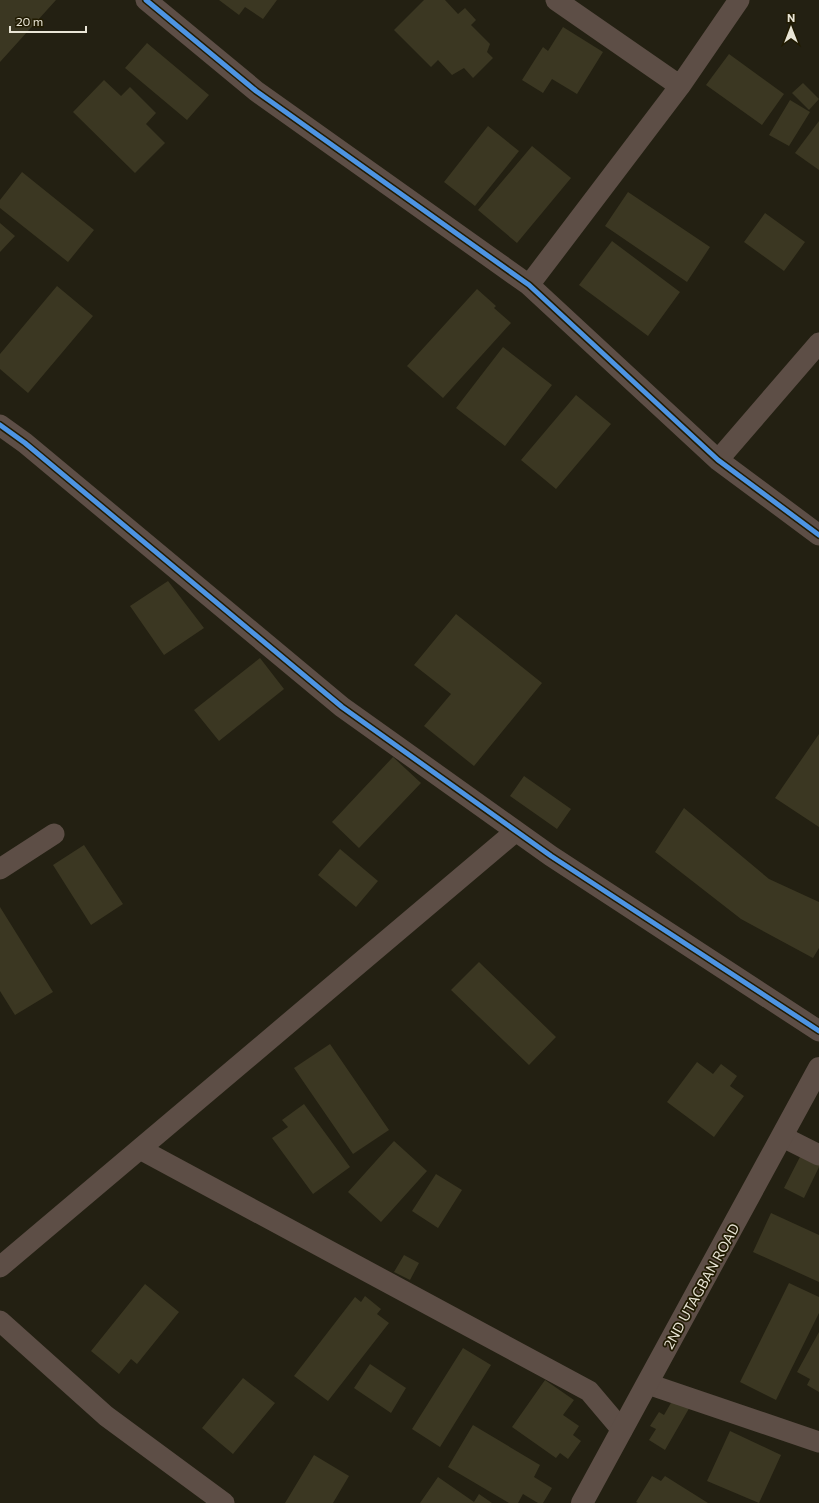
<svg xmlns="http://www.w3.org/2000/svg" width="819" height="1503" font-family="Commissioner,sans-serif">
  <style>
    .building { fill: #3b3722 }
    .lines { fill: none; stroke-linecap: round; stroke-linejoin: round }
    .minor { stroke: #5d4e46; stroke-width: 21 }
    .tertiary { stroke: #5d4e46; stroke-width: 22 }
    .cycleway-casing { stroke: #211b02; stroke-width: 8 }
    .cycleway { stroke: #4d94e3; stroke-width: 5 }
    .labels { text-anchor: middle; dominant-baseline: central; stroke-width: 3.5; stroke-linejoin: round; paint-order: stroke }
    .street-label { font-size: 14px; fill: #e9e5d6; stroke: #211b02 }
  </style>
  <rect width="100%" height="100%" fill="#232012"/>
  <path class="building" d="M 0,0 L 56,0 L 0,62 Z
    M 219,0 L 277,0 L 263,19 L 245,7 L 239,15 Z
    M 424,0 L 445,0 L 458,14 L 465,8 L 476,20 L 471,25 L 490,44 L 487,52 L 493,58 L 473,78 L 464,68 L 452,75 L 438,60 L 431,67 L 394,30 Z
    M 563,27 L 603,52 L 577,94 L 552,79 L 543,93 L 522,80 L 543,47 L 548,51 Z
    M 147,43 L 209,95 L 187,120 L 125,68 Z
    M 729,54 L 784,94 L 762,125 L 706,85 Z
    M 104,80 L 121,96 L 130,87 L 156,113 L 146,124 L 165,143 L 135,173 L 73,112 Z
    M 803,83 L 819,99 L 809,110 L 792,93 Z
    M 790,100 L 810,112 L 789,146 L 769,135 Z
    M 819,121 L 819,170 L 795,153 Z
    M 488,126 L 519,151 L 475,206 L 444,182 Z
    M 532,146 L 571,178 L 517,243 L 478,210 Z
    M 22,172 L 94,230 L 68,262 L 0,208 L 0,200 Z
    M 628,192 L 710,247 L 687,282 L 605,226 Z
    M 765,213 L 805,242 L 784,271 L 744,242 Z
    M 0,223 L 15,236 L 0,252 Z
    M 612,241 L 680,292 L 648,336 L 579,285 Z
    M 57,286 L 93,316 L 28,393 L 0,369 L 0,354 Z
    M 477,289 L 496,306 L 494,308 L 511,323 L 443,398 L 407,366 Z
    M 503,347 L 552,385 L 505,446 L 456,408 Z
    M 576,395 L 611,424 L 556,489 L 521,460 Z
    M 168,581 L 204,628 L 164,655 L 130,606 Z
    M 456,614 L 542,683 L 474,766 L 424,726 L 451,694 L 414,665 Z
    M 260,658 L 284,689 L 219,741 L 194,710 Z
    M 819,734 L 819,827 L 775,798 Z
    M 393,757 L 421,783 L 359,848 L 332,822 Z
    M 524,776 L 571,809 L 557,829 L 510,796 Z
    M 684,808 L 769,879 L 819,902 L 819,948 L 813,958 L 741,919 L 655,852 Z
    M 84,845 L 123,904 L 91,925 L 53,865 Z
    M 340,849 L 378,881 L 356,907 L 318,875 Z
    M 0,907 L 53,992 L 15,1015 L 0,991 Z
    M 479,962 L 556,1037 L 529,1065 L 451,990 Z
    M 330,1044 L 389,1130 L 353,1154 L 294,1068 Z
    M 697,1062 L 713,1074 L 721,1064 L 737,1076 L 730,1086 L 744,1096 L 714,1137 L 667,1102 Z
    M 304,1104 L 350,1167 L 313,1194 L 272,1138 L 288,1127 L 282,1120 Z
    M 394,1141 L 427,1171 L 381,1222 L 348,1192 Z
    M 803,1151 L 819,1159 L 819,1167 L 804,1198 L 784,1188 Z
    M 436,1174 L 462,1190 L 438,1228 L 412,1211 Z
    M 771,1213 L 819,1235 L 819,1282 L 753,1252 Z
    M 404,1255 L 419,1263 L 410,1280 L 394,1272 Z
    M 789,1283 L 819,1297 L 819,1313 L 776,1400 L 740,1382 Z
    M 145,1284 L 179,1312 L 137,1364 L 131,1359 L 119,1374 L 91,1351 Z
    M 365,1296 L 381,1309 L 377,1314 L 389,1323 L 328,1401 L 294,1376 L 355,1297 L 361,1302 Z
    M 819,1332 L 819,1392 L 807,1385 L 810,1379 L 797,1372 Z
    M 463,1348 L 491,1365 L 440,1447 L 412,1429 Z
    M 370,1364 L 406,1388 L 391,1413 L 354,1388 Z
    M 243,1378 L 275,1403 L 233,1454 L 202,1428 Z
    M 545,1380 L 574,1400 L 563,1415 L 579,1426 L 573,1435 L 581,1441 L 568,1459 L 560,1453 L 556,1458 L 512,1427 Z
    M 675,1396 L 691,1405 L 665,1450 L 649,1440 L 656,1429 L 650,1426 L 659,1412 L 664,1415 Z
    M 473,1425 L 540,1465 L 534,1477 L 552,1488 L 543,1503 L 538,1503 L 523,1494 L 518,1503 L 509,1503 L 448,1467 Z
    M 730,1431 L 781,1455 L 759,1503 L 707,1481 Z
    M 314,1455 L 349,1476 L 333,1503 L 285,1503 Z
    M 652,1476 L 661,1481 L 665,1476 L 708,1503 L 638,1503 L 636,1502 Z
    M 438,1477 L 474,1502 L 479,1494 L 492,1503 L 420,1503 Z"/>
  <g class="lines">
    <path class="minor" d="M 146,0 L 256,91 L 529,285 L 718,460 L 819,535
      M 556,0 L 680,86
      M 529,285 L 680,86 L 739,0
      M 0,425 L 25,443 L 342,707 L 551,856 L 819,1031
      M 718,460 L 819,343
      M 0,869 L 54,834
      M 783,1137 L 819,1155
      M 140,1149 L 589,1391 L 622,1430
      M 0,1267 L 516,831
      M 0,1321 L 106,1416 L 224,1503
      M 648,1384 L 819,1442"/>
    <path class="tertiary" d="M 582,1503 L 819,1068"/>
    <g class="cycleway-casing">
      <path id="cycleway" d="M 146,0 L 256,91 L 529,285 L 718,460 L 819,535
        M 0,425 L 25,443 L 342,707 L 551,856 L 819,1031"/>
    </g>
    <use href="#cycleway" class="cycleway"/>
  </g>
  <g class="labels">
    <g class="street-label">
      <text transform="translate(701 1286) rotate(-61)">2ND UTAGBAN ROAD</text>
    </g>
  </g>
  <g transform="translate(791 28)" stroke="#211b02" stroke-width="3" paint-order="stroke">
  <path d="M0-3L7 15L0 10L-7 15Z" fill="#e9e5d6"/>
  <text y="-6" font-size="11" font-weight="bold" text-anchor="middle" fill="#e9e5d6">N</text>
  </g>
  <path d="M10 26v6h76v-6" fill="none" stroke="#e9e5d6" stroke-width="2"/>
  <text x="16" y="26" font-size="12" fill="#e9e5d6" stroke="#211b02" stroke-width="3" paint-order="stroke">20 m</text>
</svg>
